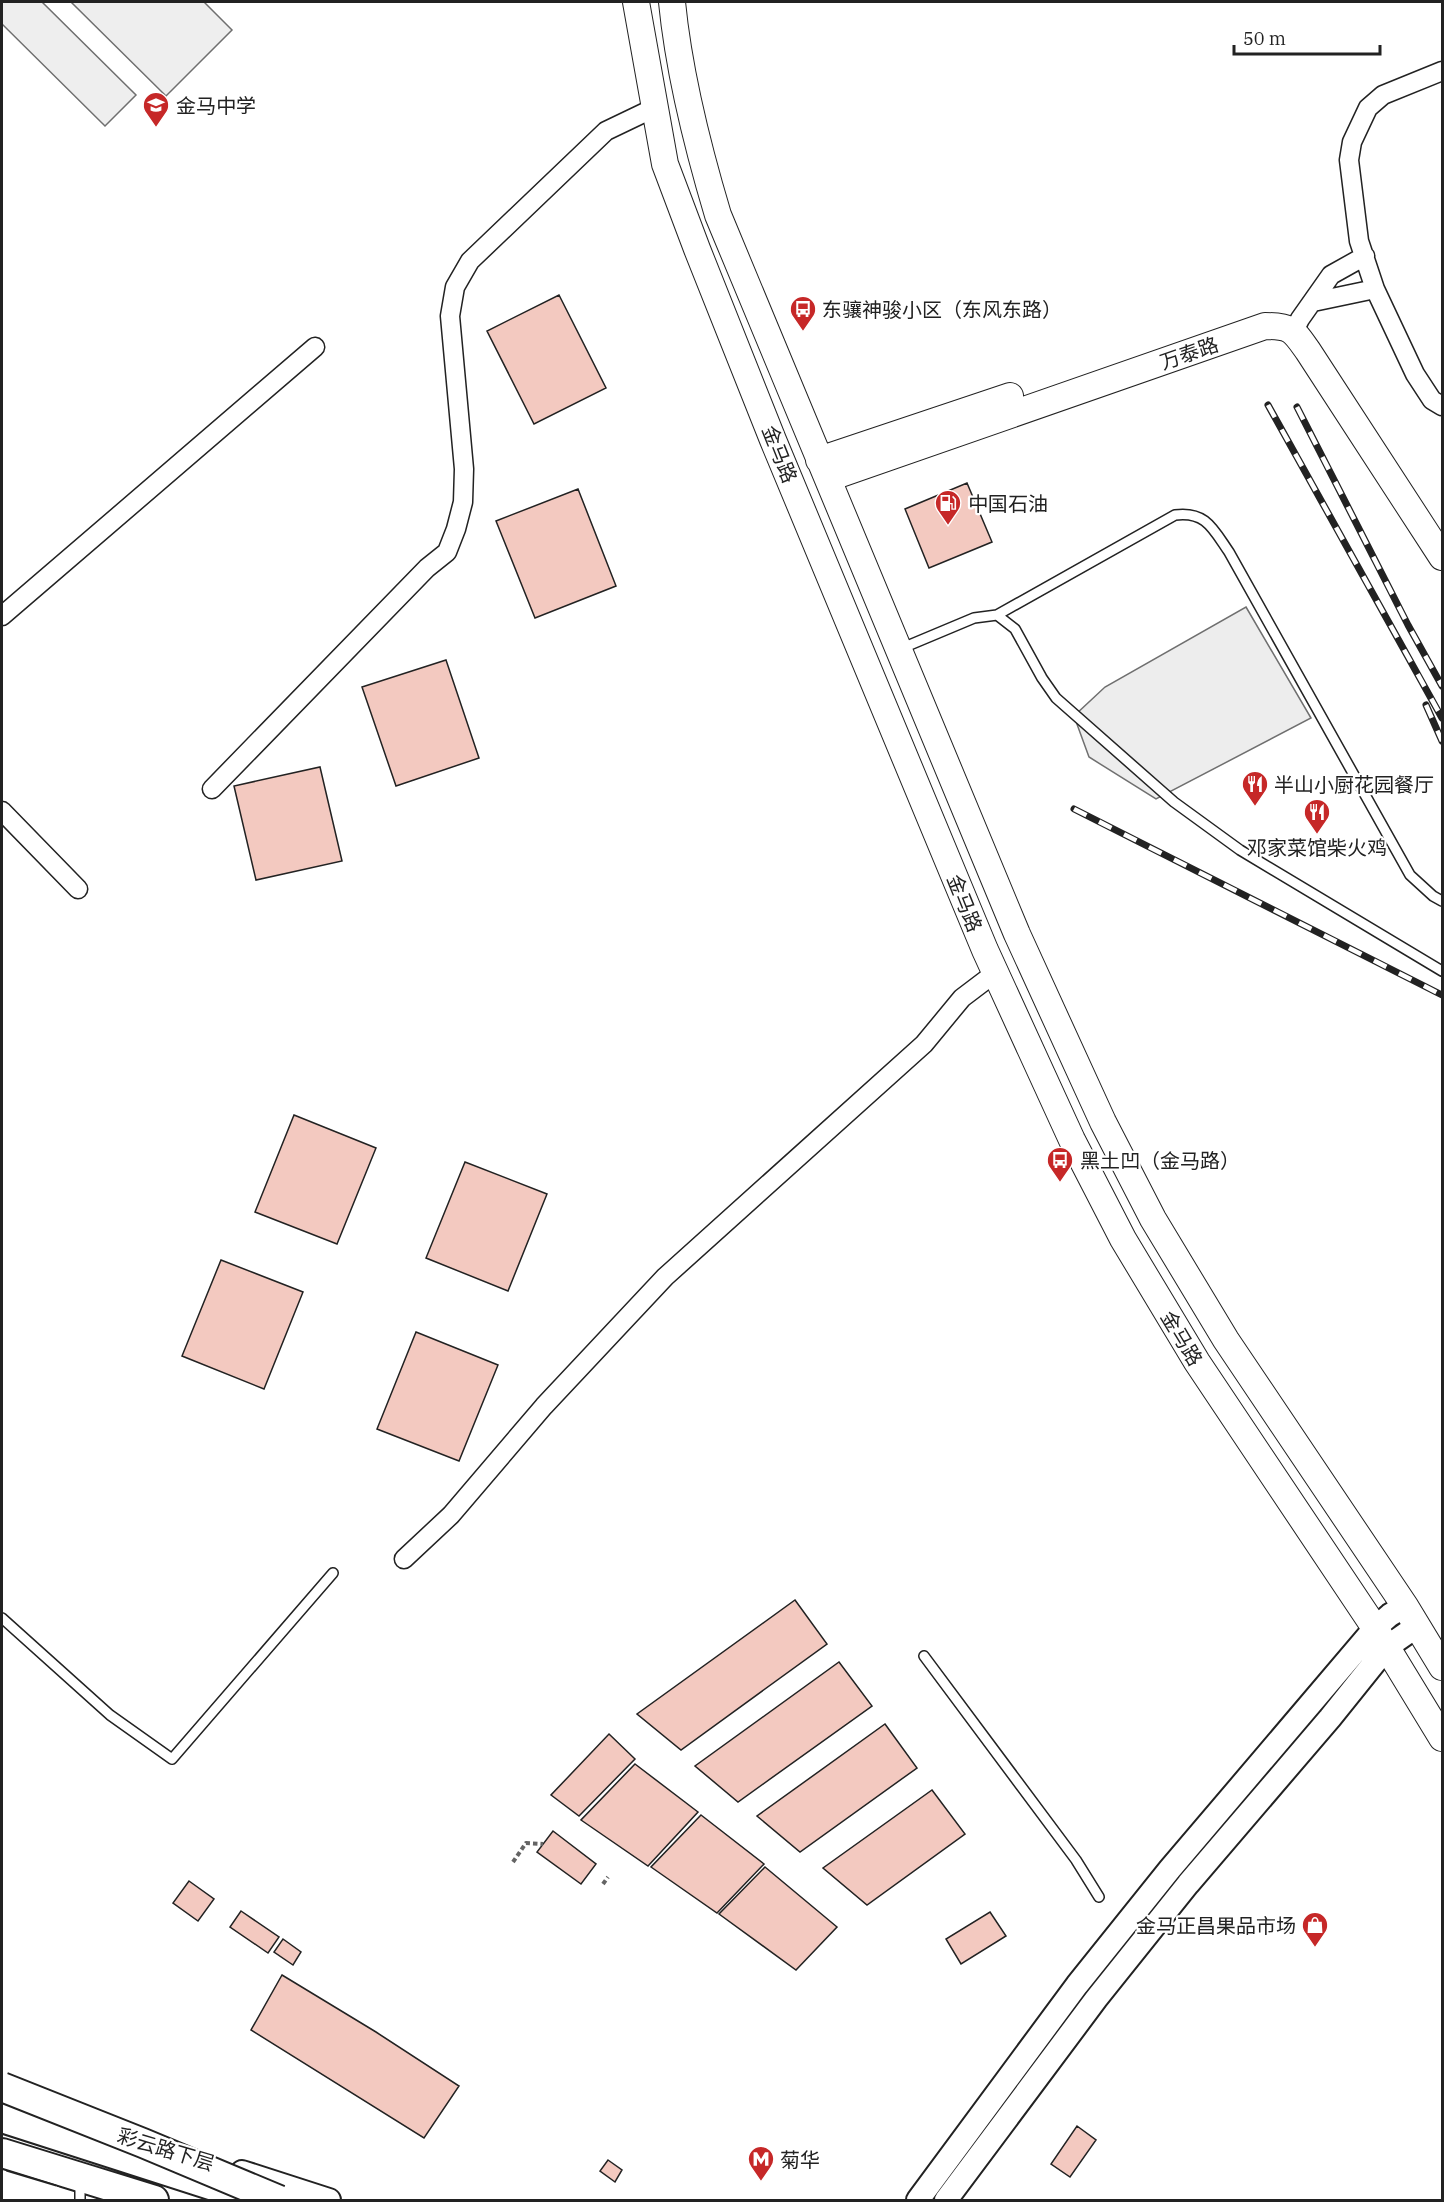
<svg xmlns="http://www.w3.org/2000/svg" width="1444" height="2202" font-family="'IBM Plex Serif','Noto Sans SC',serif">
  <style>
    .green { fill: #eee; stroke: #6f6f6f; stroke-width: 1.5 }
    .parking { fill: #ededed; stroke: #6f6f6f; stroke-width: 1.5 }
    .building { fill: #f3c9c0; stroke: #222; stroke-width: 1.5 }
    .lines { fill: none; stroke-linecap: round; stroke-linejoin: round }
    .service-casing { stroke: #222; stroke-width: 12 }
    .minor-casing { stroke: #222; stroke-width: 21 }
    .tertiary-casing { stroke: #222; stroke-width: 26 }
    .secondary-casing { stroke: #222; stroke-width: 28 }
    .trunk-casing { stroke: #222; stroke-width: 32 }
    .path { stroke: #646464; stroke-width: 4; stroke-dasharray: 4.5 3; stroke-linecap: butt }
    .service { stroke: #fff; stroke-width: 9 }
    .minor { stroke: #fff; stroke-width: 18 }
    .tertiary { stroke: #fff; stroke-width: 22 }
    .secondary { stroke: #fff; stroke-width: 26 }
    .trunk { stroke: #fff; stroke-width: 28 }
    .rail-casing { stroke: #222; stroke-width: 7 }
    .rail { stroke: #fff; stroke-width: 4.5; stroke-dasharray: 14; stroke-linecap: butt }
    .trunk-bridge-casing { stroke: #222; stroke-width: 32; stroke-linecap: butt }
    .trunk-bridge { stroke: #fff; stroke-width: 28 }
    .labels { text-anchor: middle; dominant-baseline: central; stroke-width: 4.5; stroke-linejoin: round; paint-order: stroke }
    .poi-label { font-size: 20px; fill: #222; stroke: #fff; text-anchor: start }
    .street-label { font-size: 20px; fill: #222; stroke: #fff }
  </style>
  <rect width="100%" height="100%" fill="#fff"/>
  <path class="green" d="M 2,2 L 42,2 L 136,95 L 105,126 L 2,24 Z
    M 71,2 L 204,2 L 232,30 L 166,96 Z"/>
  <path class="parking" d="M 1246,607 L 1311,718 L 1156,799 L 1089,757 L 1074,716 L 1105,687 Z"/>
  <path class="building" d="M 559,295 L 606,388 L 534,424 L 487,331 Z
    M 967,483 L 992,542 L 929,568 L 905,509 Z
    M 578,489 L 616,586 L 535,618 L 496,521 Z
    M 446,660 L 479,758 L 396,786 L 362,687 Z
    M 320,767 L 342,861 L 256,880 L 234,786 Z
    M 294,1115 L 376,1148 L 337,1244 L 255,1212 Z
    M 465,1162 L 547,1194 L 508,1291 L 426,1258 Z
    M 221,1260 L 303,1292 L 264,1389 L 182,1356 Z
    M 416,1332 L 498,1365 L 459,1461 L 377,1429 Z
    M 795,1600 L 827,1644 L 681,1750 L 637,1714 Z
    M 839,1662 L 872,1706 L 738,1802 L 695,1766 Z
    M 885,1724 L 917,1768 L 800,1852 L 757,1816 Z
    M 609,1734 L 635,1759 L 579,1816 L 551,1795 Z
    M 635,1764 L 698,1812 L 648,1866 L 581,1820 Z
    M 932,1790 L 965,1834 L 867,1905 L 823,1868 Z
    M 701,1815 L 764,1864 L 717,1913 L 651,1867 Z
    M 553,1831 L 596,1864 L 581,1884 L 537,1852 Z
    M 765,1867 L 837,1927 L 796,1970 L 719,1914 Z
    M 189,1881 L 214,1899 L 198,1921 L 173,1903 Z
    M 241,1911 L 279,1937 L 268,1953 L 230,1927 Z
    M 990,1912 L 1006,1936 L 961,1964 L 946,1939 Z
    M 283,1939 L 301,1952 L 293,1965 L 274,1952 Z
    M 282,1975 L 376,2032 L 459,2086 L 424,2138 L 251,2030 Z
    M 1077,2126 L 1096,2140 L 1070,2177 L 1051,2164 Z
    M 608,2160 L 622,2170 L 615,2182 L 600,2171 Z"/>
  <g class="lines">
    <g class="service-casing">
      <path id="service" d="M 997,615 L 1175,515 C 1206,511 1213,529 1229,552 L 1410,875 L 1433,896 L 1442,901
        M 900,649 L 974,618 L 997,615 L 1015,629 L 1042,678 L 1056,698 L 1174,802 L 1240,850 L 1442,971
        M 2,1618 L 110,1715 L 172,1759 L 333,1573
        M 924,1656 L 1076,1860 L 1099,1897
        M 80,2190 L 80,2200"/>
    </g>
    <g class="minor-casing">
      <path id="minor" d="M 1442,71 L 1383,95 L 1368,108 L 1352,142 L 1349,160 L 1359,241 L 1375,289 L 1415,374 L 1432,400 L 1442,406
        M 1313,302 L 1375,289
        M 1294,331 L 1300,319 L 1331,275 L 1365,256
        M 2,616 L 315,347
        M 212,789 L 427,568 L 447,552 L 456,529 L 463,502 L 464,469 L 450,316 L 455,287 L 470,261 L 606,131 L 654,108
        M 2,811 L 78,889
        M 404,1559 L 451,1515 L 544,1406 L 665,1277 L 924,1044 L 962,998 L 995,973"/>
    </g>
    <g class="tertiary-casing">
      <path id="tertiary" d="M 242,2172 L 329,2200
        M 918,2200 L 1077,1985 L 1170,1869 L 1375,1628 L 1390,1615 L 1405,1606
        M 946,2200 L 1096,1999 L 1188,1884 L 1330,1718 L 1387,1647 L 1417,1626"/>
    </g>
    <g class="secondary-casing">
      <path id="secondary" d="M 636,2 L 665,164 L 697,249 L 773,440 L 985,950 L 1072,1140 L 1123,1239 L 1197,1362 L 1375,1628 L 1442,1738
        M 672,2 C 679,74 697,145 718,215 L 1017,934 L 1103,1122 L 1153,1219 L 1226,1340 L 1405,1606 L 1442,1667
        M 819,460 L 1010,396
        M 829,478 L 1265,326 C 1292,326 1293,330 1308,351 L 1442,557"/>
    </g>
    <g class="trunk-casing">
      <path id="trunk" d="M 2,2118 L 226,2190
        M 2,2153 L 154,2200"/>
    </g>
    <path class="path" d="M 513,1862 L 526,1843 L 543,1844
      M 603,1884 L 608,1877"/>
    <use href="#service" class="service"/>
    <use href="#minor" class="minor"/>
    <use href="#tertiary" class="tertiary"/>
    <use href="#secondary" class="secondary"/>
    <use href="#trunk" class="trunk"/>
    <g class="rail-casing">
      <path id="rail" d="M 1268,405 L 1442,718
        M 1297,407 L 1408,625 L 1442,686
        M 1426,705 L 1442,741
        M 1074,809 L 1442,995"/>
    </g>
    <use href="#rail" class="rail"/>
    <g class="trunk-bridge-casing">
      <path id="trunk-bridge" d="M 2,2087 L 143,2143 L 279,2200
        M 2,2185 L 52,2200"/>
    </g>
    <use href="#trunk-bridge" class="trunk-bridge"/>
  </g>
  <defs>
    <g id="school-pin" transform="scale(1.35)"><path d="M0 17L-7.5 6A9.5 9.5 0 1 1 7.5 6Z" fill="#c62828" stroke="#fff"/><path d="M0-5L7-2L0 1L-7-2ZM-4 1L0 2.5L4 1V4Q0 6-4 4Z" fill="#fff"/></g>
    <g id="bus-pin" transform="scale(1.35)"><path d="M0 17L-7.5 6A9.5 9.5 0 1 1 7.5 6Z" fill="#c62828" stroke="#fff"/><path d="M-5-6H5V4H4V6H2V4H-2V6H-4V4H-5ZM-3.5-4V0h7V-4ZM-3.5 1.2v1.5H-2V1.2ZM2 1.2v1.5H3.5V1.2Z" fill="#fff"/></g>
    <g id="fuel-pin" transform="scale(1.35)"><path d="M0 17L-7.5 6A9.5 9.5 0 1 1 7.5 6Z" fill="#c62828" stroke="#fff"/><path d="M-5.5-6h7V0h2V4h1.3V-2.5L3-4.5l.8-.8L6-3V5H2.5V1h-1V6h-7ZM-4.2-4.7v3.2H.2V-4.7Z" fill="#fff"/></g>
    <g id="restaurant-pin" transform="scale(1.35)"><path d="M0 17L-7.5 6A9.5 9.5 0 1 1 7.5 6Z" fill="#c62828" stroke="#fff"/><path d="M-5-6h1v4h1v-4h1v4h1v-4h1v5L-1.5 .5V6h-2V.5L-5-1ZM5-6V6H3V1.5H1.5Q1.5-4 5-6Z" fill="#fff"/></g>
    <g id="shop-pin" transform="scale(1.35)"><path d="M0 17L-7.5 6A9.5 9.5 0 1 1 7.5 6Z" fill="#c62828" stroke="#fff"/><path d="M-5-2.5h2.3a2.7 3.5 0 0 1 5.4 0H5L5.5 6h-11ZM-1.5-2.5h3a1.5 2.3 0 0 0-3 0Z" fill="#fff"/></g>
    <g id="metro-pin" transform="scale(1.35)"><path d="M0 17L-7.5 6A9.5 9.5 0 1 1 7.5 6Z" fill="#c62828" stroke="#fff"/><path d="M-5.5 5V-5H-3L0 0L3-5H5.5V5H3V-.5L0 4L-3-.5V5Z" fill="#fff"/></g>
  </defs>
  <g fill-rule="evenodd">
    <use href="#school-pin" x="156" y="105"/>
    <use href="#bus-pin" x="803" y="309"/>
    <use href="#fuel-pin" x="948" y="503"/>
    <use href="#restaurant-pin" x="1255" y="784"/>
    <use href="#restaurant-pin" x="1317" y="812"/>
    <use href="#bus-pin" x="1060" y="1160"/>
    <use href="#shop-pin" x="1315" y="1925"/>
    <use href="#metro-pin" x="761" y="2159"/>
  </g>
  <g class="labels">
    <g class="poi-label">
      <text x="176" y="105">金马中学</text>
      <text x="822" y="309">东骧神骏小区（东风东路）</text>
      <text x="968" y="503">中国石油</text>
      <text x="1274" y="784">半山小厨花园餐厅</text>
      <text x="1317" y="847" text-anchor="middle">邓家菜馆柴火鸡</text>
      <text x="1080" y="1160">黑土凹（金马路）</text>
      <text x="1296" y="1925" text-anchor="end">金马正昌果品市场</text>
      <text x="780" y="2159">菊华</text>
    </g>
    <g class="street-label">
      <text transform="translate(1189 353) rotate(-19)">万泰路</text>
      <text transform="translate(780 454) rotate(68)">金马路</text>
      <text transform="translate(965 903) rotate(68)">金马路</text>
      <text transform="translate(1182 1338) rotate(59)">金马路</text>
      <text transform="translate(166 2149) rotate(17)">彩云路下层</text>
    </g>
  </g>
  <rect width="1444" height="2202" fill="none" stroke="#222222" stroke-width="6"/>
  <path d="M1234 45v9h146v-9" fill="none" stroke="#222222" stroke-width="3"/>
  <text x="1243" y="45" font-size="18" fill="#222222" stroke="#ffffff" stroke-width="4.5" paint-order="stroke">50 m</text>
</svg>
